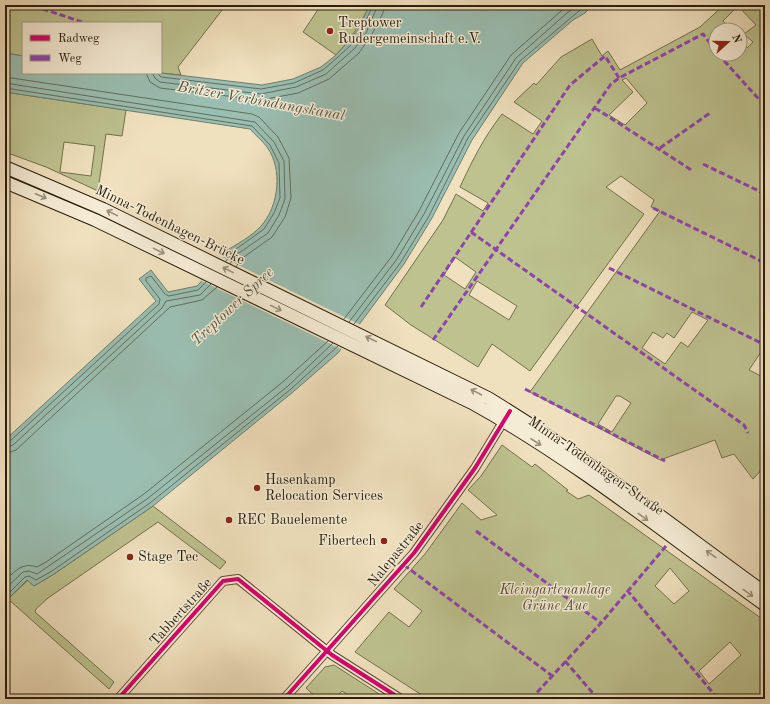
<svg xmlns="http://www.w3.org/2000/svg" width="770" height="704" font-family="'Old Standard TT',serif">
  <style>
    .green { fill: #bdc28f; stroke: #74704d; fill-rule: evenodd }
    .water { fill: #9abeb1; stroke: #6d7e6f }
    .pier { fill: #f0e1be }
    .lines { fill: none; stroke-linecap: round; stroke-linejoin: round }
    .shore { stroke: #626e5e; stroke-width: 1 }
    .minor-casing { stroke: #5c4e38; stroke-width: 10 }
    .secondary-casing { stroke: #2a1d0b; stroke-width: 14 }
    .minor { stroke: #f5ecd5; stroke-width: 8 }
    .secondary { stroke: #f5ecd5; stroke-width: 12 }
    .quiet { stroke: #8e44ad; stroke-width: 3; stroke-dasharray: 6 3; stroke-linecap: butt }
    .cycleway-casing { stroke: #f5ecd5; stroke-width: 6 }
    .cycleway { stroke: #d6006c; stroke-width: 4 }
    .oneway { stroke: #9a8f7a }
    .poi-dot { fill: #8f2418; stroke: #f5ecd5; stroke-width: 1.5 }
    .labels { text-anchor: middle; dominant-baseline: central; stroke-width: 3; stroke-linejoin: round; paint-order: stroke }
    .poi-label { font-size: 14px; fill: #2a1d0b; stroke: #f5ecd5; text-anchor: start }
    .street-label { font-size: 14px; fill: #2a1d0b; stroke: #f5ecd5 }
    .park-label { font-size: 14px; font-style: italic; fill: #564f33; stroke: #f5ecd5 }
    .water-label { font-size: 15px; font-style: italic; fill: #515545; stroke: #f5ecd5 }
  </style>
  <rect width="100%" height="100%" fill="#f0e1be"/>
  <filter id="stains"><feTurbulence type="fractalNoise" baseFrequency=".005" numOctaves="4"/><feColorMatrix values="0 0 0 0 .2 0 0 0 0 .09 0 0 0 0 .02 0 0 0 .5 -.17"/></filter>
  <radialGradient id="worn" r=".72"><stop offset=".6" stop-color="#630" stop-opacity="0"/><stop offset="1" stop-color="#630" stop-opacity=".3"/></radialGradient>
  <path class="green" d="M 5,5 L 226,5 L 178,67 L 181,75 L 161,73 L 161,23 L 23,23 L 23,56 L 5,53 Z
    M 321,5 L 370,5 C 360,24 351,39 336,55 L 303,32 Z
    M 724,5 L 765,5 L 765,346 L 749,370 L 765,378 L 765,466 L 753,479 L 734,454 L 722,458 L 715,440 L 660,460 L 530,392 L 660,211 L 651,207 L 654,200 L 621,176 L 606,187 L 644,214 L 530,371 L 492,344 L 478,367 L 411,325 L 385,305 L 443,220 L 456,194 L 483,211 L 488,203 L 460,187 C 472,161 484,137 502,114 L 533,134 L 542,121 L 514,102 L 534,83 L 536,85 L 561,57 L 592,39 L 602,56 L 608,51 L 620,70 L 700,27 ZM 738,6 L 756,25 L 744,34 L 753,42 L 747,48 L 740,40 L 740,54 L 716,54 L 716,30 L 732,30 L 723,21 ZM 626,78 L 647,103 L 625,125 L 609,115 L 633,92 L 622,80 ZM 455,257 L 476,272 L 465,289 L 444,275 ZM 477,281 L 517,306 L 509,320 L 469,295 ZM 692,312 L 708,320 L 688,347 L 681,342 L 665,364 L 642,348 L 653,332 L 663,338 L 667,333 L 674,338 ZM 616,396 L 620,396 L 631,403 L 612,432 L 598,424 Z
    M 5,92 L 126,110 L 122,136 L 106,134 L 98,191 L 46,167 L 5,152 ZM 64,142 L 95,146 L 91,176 L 60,172 Z
    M 502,445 L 532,467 L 535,464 L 568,490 L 566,491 L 578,499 L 589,495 L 765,621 L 765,699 L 428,699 L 355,652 L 389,612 L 409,627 L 422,611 L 394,589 L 425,554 L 462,503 L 481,520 L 497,515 L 468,490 L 481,476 ZM 670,568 L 689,591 L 674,604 L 655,586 ZM 730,642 L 741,655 L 709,684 L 699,671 Z
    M 153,506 L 226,562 L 220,569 L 158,522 L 48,598 L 36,609 L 35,612 L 114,682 L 109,689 L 8,599 L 28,580 L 34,586 L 54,574 Z
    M 334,665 L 387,699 L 354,699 L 342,691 L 335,699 L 318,699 L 306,688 L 325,667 Z"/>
  <path class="water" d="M 370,5 L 592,5 L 585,13 L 573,20 L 523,63 L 472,140 L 432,218 L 404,264 L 338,353 L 293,392 L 153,506 L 54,574 L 34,586 L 27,580 L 5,602 L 5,440 L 156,301 L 139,279 L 151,270 L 168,292 L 197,286 L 227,254 L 226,251 C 237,244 252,236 261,226 C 279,206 283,169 267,147 C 262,140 255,135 250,129 L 5,92 L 5,53 L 23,56 L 23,73 L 161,73 L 262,85 L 293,79 L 321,67 L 336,55 L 348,42 L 358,29 Z"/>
  <path class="pier" d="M 222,257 L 361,325 L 353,335 L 212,267 Z
    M 208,271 L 350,340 L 343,350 L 200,280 Z"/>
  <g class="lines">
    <path class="shore" d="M 146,73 L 150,82 L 160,88 L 261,100 L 298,93 L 329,79 L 359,53 L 371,36 L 383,13 L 384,5
      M 152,73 L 155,78 L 160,82 L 261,94 L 296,87 L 326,74 L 355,48 L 366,33 L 378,5
      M 157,73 L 161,77 L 261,89 L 294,83 L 323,70 L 338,57 L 351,45 L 361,31 L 373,5
      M 5,77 L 252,114 L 259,117 L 278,137 L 289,158 L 291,198 L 285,217 L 272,237 L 241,259 L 236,267
      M 5,83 L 255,122 L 274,142 L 284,161 L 285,199 L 279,215 L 268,233 L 236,255 L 230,264
      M 5,88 L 252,126 L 270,145 L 279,163 L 280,198 L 274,213 L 264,229 L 232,252 L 226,261
      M 344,319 L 392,256 L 419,211 L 459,133 L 511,55 L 568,5
      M 349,322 L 397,259 L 424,214 L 464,136 L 516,58 L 567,13 L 579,5
      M 354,324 L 401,262 L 429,216 L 468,138 L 520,61 L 586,5
      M 5,443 L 9,442 L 159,304 L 160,299 L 146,281 L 146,278 L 151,276 L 165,294 L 169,296 L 198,290 L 206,282
      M 5,448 L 13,445 L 162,308 L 166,301 L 200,295 L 211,284
      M 5,454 L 16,450 L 170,307 L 202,300 L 217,287
      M 5,581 C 15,571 22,562 37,567 L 46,562 L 144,494 L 284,381 L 328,341
      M 5,589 L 23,572 L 29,571 L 37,574 L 147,499 L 288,386 L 333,343
      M 5,597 L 25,577 L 29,576 L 36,580 L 52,571 L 150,503 L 291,389 L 338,346"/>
    <g class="minor-casing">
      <path id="minor" d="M 118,699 L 223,581 L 238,579 L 332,655 L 401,699
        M 284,699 L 414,553 L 475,468 L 506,417"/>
    </g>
    <g class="secondary-casing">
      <path id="secondary" d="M 5,167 L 103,209 L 488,398 C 585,457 674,527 765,593
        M 5,182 L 95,220 L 472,403 C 575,460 669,536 765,605"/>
    </g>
    <use href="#minor" class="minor"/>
    <use href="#secondary" class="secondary"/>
    <path class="quiet" d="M 34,6 L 85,23
      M 718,54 L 765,106
      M 595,108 L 693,171
      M 660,148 L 710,113
      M 703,164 L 765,194
      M 653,208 L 765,263
      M 471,232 L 744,425 L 748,433
      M 609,268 L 765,345
      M 421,307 L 570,85 L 605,56 L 619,78
      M 433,340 L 611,84 L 619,78 L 703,34 L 716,51
      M 525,389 L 665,461
      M 476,531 L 601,623
      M 404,565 L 551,675
      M 627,590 L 718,699
      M 565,661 L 598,699
      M 531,699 L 601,623 L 666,546"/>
    <g class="cycleway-casing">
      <path id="cycleway" d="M 118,699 L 223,581 L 238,579 L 332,655 L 401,699
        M 284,699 L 414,553 L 475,468 L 510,411"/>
    </g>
    <use href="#cycleway" class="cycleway"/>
  </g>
  <defs><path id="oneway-shaft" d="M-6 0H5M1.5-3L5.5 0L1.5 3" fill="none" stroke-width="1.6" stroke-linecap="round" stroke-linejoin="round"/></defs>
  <g class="oneway">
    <use href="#oneway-shaft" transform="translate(41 196) rotate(23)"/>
    <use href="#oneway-shaft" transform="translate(112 213) rotate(-154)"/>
    <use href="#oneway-shaft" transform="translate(159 251) rotate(26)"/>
    <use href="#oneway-shaft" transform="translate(228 270) rotate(-154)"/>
    <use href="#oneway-shaft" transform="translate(276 308) rotate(26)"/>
    <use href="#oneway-shaft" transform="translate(371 339) rotate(-154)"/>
    <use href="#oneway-shaft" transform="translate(476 392) rotate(-152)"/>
    <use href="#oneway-shaft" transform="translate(536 442) rotate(33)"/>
    <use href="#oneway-shaft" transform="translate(643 517) rotate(36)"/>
    <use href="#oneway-shaft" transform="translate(711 554) rotate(-144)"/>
    <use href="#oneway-shaft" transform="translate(748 593) rotate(36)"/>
  </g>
  <g class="poi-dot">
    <circle cx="330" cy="31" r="4"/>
    <circle cx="257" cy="488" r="4"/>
    <circle cx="229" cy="520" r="4"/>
    <circle cx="384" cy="541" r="4"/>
    <circle cx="130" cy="557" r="4"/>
  </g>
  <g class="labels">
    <g class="poi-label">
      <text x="338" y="23">Treptower<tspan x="338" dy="16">Rudergemeinschaft e.V.</tspan></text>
      <text x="265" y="480">Hasenkamp<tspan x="265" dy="16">Relocation Services</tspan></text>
      <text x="237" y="520">REC Bauelemente</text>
      <text x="376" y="541" text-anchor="end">Fibertech</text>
      <text x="138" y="557">Stage Tec</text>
    </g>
    <g class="street-label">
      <text transform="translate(170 225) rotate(26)">Minna-Todenhagen-Brücke</text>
      <text transform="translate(596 466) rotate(35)">Minna-Todenhagen-Straße</text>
      <text transform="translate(396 554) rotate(-51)">Nalepastraße</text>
      <text transform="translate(181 612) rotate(-48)">Tabbertstraße</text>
    </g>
    <g class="park-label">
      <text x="555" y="590">Kleingartenanlage<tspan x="555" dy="16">Grüne Aue</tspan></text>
    </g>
    <g class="water-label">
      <text transform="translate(261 102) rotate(10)">Britzer Verbindungskanal</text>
      <text transform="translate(233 307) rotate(-43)">Treptower Spree</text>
    </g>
  </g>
  <rect width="770" height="704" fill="none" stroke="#f0e1be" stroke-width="20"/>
  <rect x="6" y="6" width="758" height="692" fill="none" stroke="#2a1d0b" stroke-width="2"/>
  <rect x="10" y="10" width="750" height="684" fill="none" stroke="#2a1d0b"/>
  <rect x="22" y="22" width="140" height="52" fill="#f5ecd5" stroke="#a49984"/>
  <rect x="30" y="35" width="20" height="6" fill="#d6006c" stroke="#a49984"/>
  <text x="58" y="42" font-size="12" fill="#2a1d0b">Radweg</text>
  <rect x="30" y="55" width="20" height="6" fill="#8e44ad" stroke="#a49984"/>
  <text x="58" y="62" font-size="12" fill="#2a1d0b">Weg</text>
  <g transform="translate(728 42) rotate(69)"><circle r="19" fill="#f5ecd5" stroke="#a49984"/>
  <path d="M0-3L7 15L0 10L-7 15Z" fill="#8f2418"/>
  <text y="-6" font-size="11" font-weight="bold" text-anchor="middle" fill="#2a1d0b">N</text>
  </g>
  <rect width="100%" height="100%" filter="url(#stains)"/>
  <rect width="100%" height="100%" fill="url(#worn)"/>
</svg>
